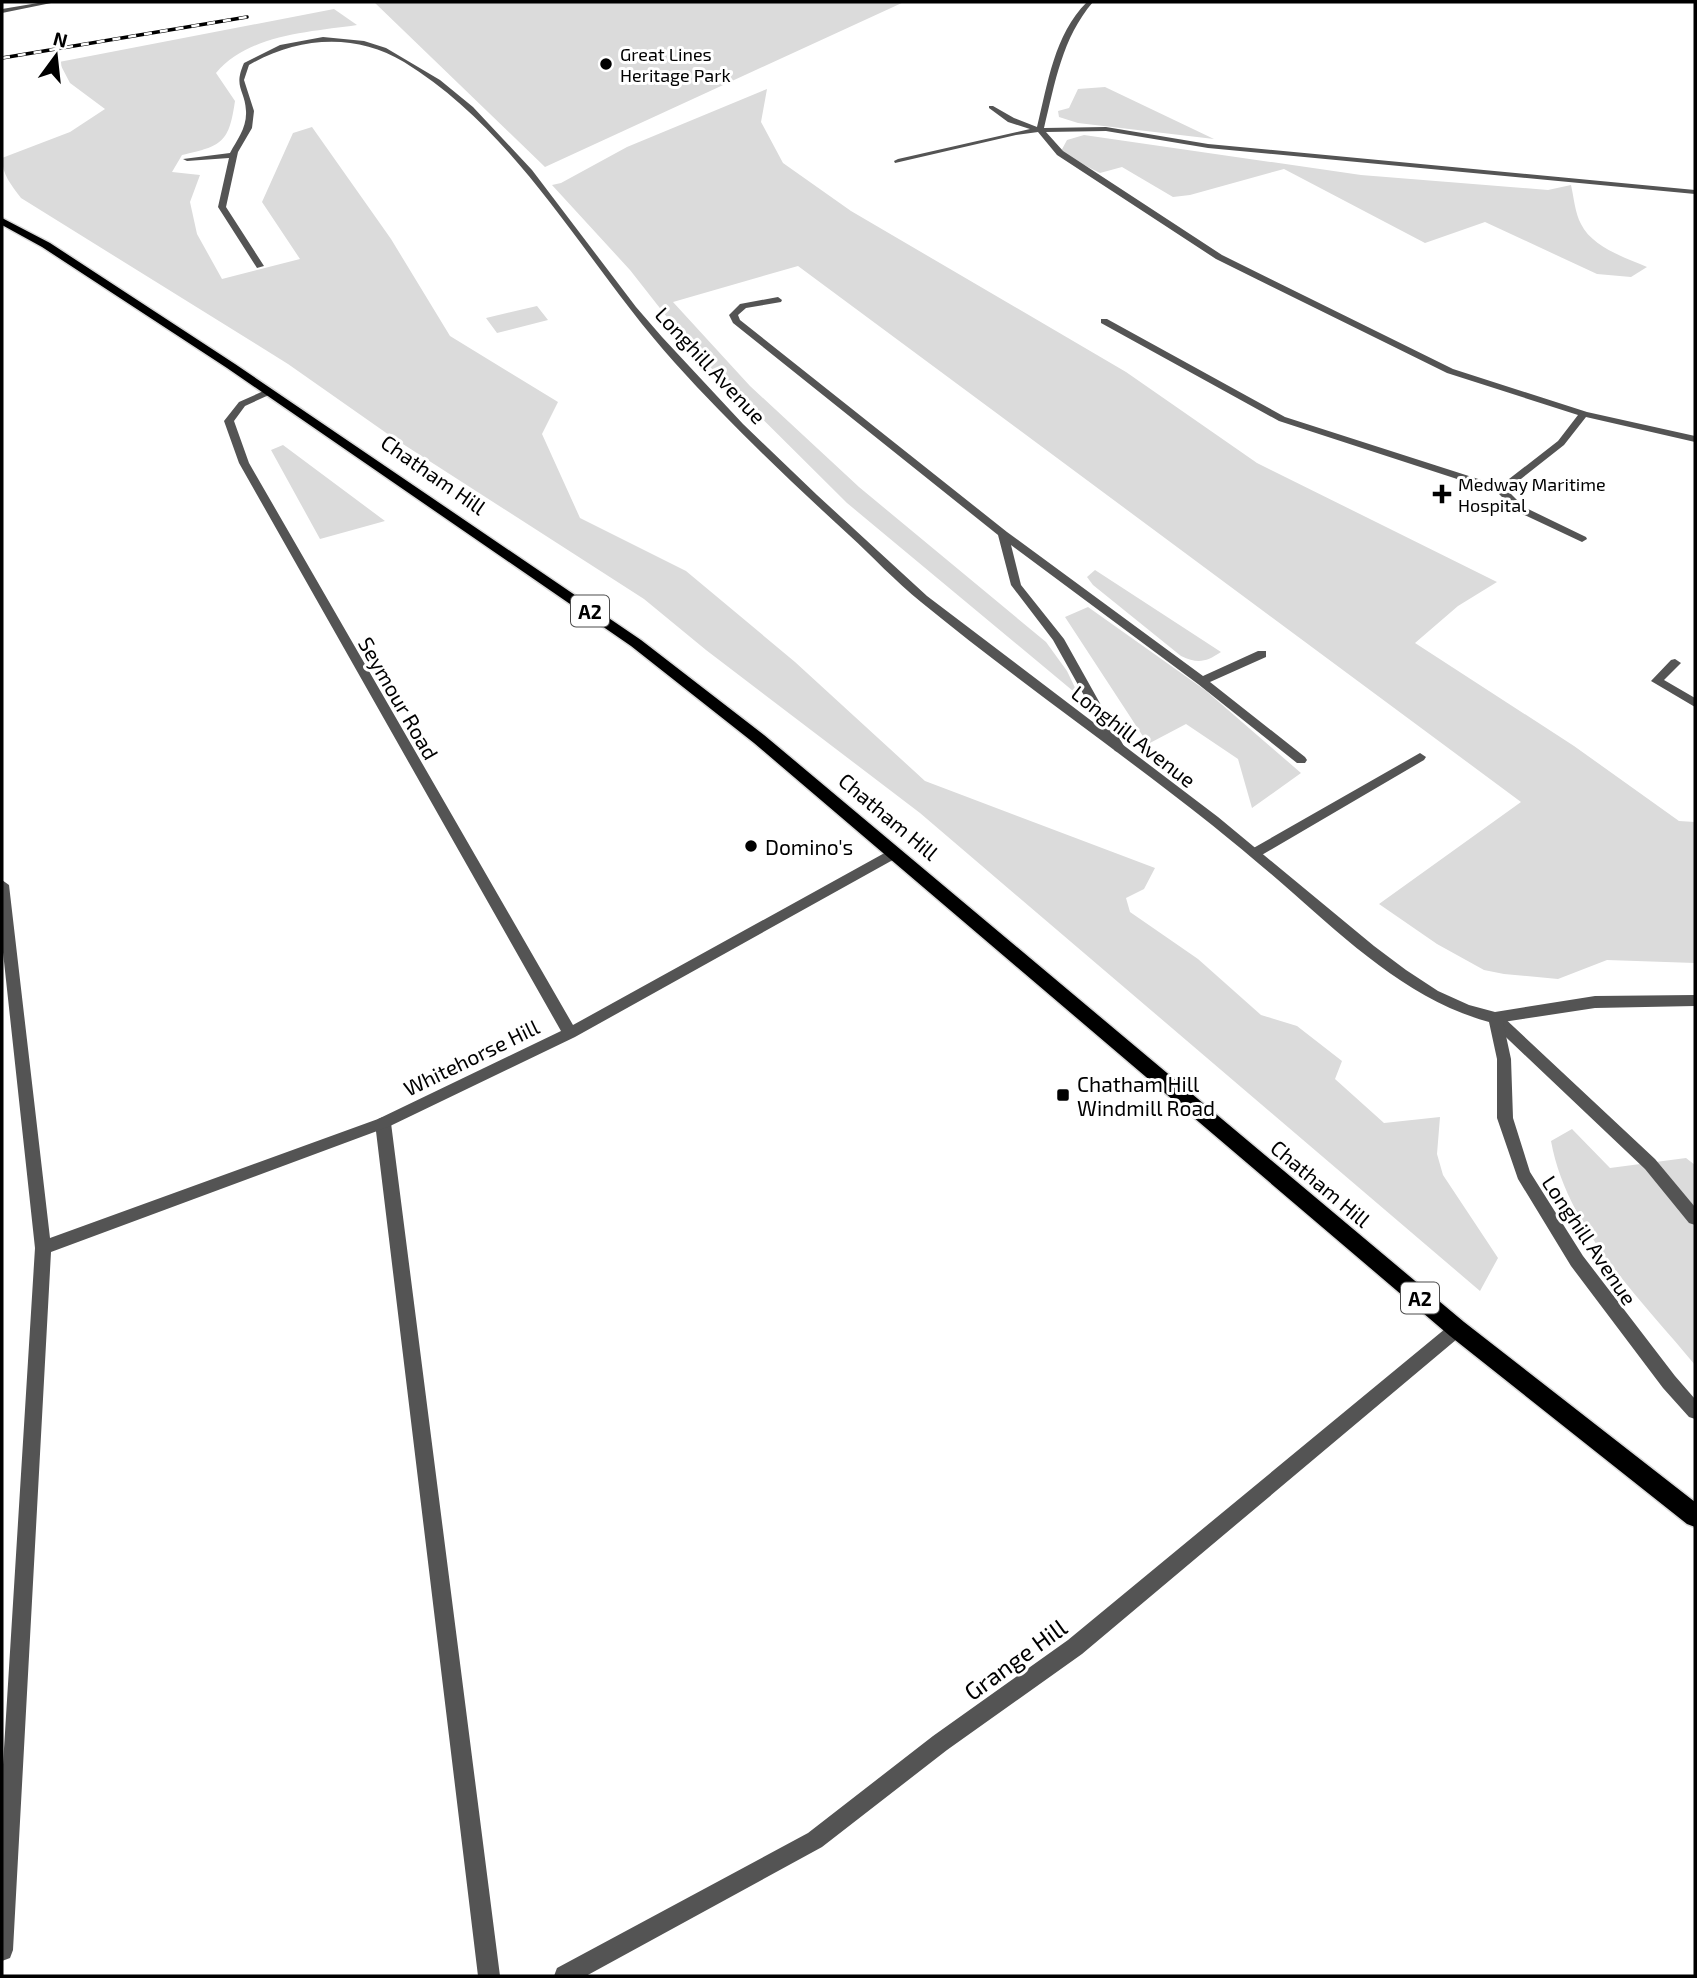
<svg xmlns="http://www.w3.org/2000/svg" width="1697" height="1978" font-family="'Exo 2',sans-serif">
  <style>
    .green { fill: #dbdbdb }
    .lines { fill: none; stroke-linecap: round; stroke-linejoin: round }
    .primary-casing { stroke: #dbdbdb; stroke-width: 3 }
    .service { fill: #545454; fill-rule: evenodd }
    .minor { fill: #545454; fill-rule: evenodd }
    .primary { fill: #000; fill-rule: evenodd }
    .rail-casing { stroke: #000; stroke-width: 3.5 }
    .rail { stroke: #fff; stroke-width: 2.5; stroke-dasharray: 8; stroke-linecap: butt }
    .poi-dot { fill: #000; stroke: #fff; stroke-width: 2.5 }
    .labels { text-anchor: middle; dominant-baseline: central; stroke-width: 6; stroke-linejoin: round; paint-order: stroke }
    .far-poi-label { font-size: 18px; fill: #000; stroke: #fff; text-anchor: start }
    .shield { fill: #fff; stroke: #4c4c4c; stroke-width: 2 }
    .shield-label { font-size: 19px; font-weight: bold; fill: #000 }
    .street-label { font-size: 21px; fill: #000; stroke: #fff }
    .poi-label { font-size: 21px; fill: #000; stroke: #fff; text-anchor: start }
    .near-street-label { font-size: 24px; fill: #000; stroke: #fff }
  </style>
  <rect width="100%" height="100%" fill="#fff"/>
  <path class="green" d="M 374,2 L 904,2 L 545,167 Z
    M 334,9 L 357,25 C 310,32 249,34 216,73 L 235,101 C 229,142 223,146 182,155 L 172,172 L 200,175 L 190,202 L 197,234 L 222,279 L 300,259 L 262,202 L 293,133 L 312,127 L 391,239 L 450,336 L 558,402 L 542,434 L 580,518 L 686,571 L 795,662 L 925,781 L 1155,868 L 1144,889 L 1126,898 L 1130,912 L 1198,959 L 1261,1015 L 1297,1026 L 1342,1061 L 1335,1079 L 1384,1123 L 1440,1117 L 1437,1154 L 1443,1175 L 1498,1258 L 1480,1291 L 920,813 L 706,650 L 644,599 L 392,437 L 288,364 L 21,198 C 11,185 2,174 2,158 L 70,132 L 105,109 L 70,83 L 59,62 Z
    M 1105,87 L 1214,139 L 1078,123 L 1059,117 L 1058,111 L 1069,108 L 1078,89 Z
    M 767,89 L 761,122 L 783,163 L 851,211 L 1126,372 L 1257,463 L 1497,582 L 1458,606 L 1415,643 L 1574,746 L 1679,821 L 1695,822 L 1695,963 L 1607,960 L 1558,979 L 1504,974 L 1484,970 L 1437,944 L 1379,904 L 1521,802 L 798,266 L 673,302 L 750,386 L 859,487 L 1046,642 L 1067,671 L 1079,696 L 847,503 L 692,349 L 630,270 L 552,185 L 561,183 L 627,147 Z
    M 1084,135 L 1361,175 L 1548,190 L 1571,185 C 1574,198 1575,213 1581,224 C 1592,247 1626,258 1647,267 L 1631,277 L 1597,274 L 1485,222 L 1425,243 L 1284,169 L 1190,195 L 1173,197 L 1122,167 L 1100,173 L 1060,153 L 1067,140 Z
    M 537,306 L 548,320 L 497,333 L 486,318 Z
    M 283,445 L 385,521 L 320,539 L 271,450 Z
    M 1095,570 L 1221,652 C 1206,662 1198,664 1181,656 L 1093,585 L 1087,577 Z
    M 1088,607 L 1205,690 L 1301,773 L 1252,808 L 1238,759 L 1186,724 L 1148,744 L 1065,617 Z
    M 1572,1129 L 1610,1168 L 1686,1158 L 1695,1165 L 1695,1365 C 1640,1298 1567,1229 1551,1141 Z"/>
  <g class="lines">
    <g class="primary-casing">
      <path id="primary" d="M 2,218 L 50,243 L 235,364 L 641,640 L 764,735 L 1464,1322 L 1695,1502 L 1695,1527 L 1687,1524 L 1450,1336 L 754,743 L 631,646 L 227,368 L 42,247 L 2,225 Z"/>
    </g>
    <path class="service" d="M 1087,2 L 1093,2 C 1062,38 1055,83 1044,128 L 1106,127 L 1208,144 L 1695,190 L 1695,194 L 1208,148 L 1106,131 L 1046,132 L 1063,151 L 1222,255 L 1453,369 L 1587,412 L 1695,436 L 1695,442 L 1586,417 L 1564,445 L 1507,490 L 1524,507 L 1586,537 L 1587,539 L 1582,542 L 1516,511 L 1497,492 L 1279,421 L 1101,323 L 1101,319 L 1107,319 L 1285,417 L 1500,486 L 1558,441 L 1578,415 L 1447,373 L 1216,259 L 1057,155 L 1038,132 L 1016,135 L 895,163 L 894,161 L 898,159 L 1030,129 L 1008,122 L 989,108 L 989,106 L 993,106 L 1014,118 L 1037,127 C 1048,83 1054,35 1087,2 Z
      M 778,297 L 782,300 L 781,302 L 746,308 L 738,315 L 740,320 L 1007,532 L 1203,676 L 1258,651 L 1266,651 L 1266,657 L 1210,682 L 1305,757 L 1307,760 L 1305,763 L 1297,763 L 1198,684 L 1011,545 L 1021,585 L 1064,639 L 1125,748 L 1119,752 L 1115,751 L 1053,640 L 1011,585 L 998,535 L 733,323 L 729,315 L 740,304 Z
      M 1675,659 L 1681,663 L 1664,680 L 1695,698 L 1695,707 L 1651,681 L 1671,660 Z
      M 1420,753 L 1426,757 L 1424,760 L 1260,856 L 1250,856 L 1249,853 L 1250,850 Z
      M 1495,1012 L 1500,1014 L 1655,1159 L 1695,1207 L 1695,1225 L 1689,1223 L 1645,1169 L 1490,1022 L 1488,1018 L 1490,1014 Z
      M 383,1117 L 388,1119 L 391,1123 L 500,1976 L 478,1976 L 375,1123 L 378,1119 Z"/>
    <path class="minor" d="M 44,2 L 56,2 L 2,13 L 2,9 Z
      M 323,37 L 364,41 L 386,48 L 440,80 L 473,107 L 532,170 L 636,307 L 662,337 L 743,424 L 817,495 L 927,596 L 1218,817 L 1374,946 L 1406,970 L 1438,991 L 1469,1005 L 1495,1012 L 1595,996 L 1695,995 L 1695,1006 L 1595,1008 L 1503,1022 L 1511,1059 L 1513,1118 L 1530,1172 L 1583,1256 L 1675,1376 L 1695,1399 L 1695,1419 L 1689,1417 L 1663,1388 L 1571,1266 L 1518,1179 L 1497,1118 L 1497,1059 L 1489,1022 C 1412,1001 1352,945 1293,893 C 1267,870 1239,847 1212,825 C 1116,749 1015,679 921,602 C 895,581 873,557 849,535 C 789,480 730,424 675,363 C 585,263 521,134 404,62 C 355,32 297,37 249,65 L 244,80 L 254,111 L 252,128 L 238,152 L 226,207 L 264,266 L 257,268 L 218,207 L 229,158 L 187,161 L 183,159 L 230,153 C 237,140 247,128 246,111 C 245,89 233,88 244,63 L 280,45 Z
      M 268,389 L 273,392 L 271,394 L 245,406 L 234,421 L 249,463 L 573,1025 L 890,850 L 895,848 L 901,853 L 900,856 L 575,1037 L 388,1127 L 51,1252 L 13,1950 L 10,1958 L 2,1961 L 2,1781 L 35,1248 L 2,943 L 2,880 L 9,885 L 50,1238 L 378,1119 L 561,1031 L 239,463 L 224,421 L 239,402 Z
      M 1457,1321 L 1463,1324 L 1465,1329 L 1463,1334 L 1082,1654 L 947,1750 L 822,1847 L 586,1976 L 554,1976 L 557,1968 L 808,1833 L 933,1736 L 1068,1640 L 1451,1324 Z"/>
    <use href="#primary" class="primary"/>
    <g class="rail-casing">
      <path id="rail" d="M 2,58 L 247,17"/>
    </g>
    <use href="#rail" class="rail"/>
  </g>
  <g class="poi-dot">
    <circle cx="606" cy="64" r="7"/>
    <path d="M1438.5 483.5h7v7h7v7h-7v7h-7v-7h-7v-7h7z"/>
    <circle cx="751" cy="846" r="7"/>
    <rect x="1056" y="1088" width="14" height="14" rx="3.5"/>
  </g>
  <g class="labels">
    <g class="far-poi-label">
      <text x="620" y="54">Great Lines<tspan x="620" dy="21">Heritage Park</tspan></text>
      <text x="1458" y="484">Medway Maritime<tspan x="1458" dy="21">Hospital</tspan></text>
    </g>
    <g class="shield">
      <rect x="571" y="595.5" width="38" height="31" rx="5"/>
      <rect x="1401" y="1282.5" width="38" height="31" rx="5"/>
    </g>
    <g class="shield-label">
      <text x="590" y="611">A2</text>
      <text x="1420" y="1298">A2</text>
    </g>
    <g class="street-label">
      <text transform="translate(711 365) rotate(47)">Longhill Avenue</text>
      <text transform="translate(434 474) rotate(35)">Chatham Hill</text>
      <text transform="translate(399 698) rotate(60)">Seymour Road</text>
      <text transform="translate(1134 736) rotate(38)">Longhill Avenue</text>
      <text transform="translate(889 816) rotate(40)">Chatham Hill</text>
      <text transform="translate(471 1057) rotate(-26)">Whitehorse Hill</text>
      <text transform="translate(1321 1183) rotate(40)">Chatham Hill</text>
      <text transform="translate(1590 1240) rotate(56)">Longhill Avenue</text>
    </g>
    <g class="poi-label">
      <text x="765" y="846">Domino's</text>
      <text x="1077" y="1083">Chatham Hill<tspan x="1077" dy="24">Windmill Road</tspan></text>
    </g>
    <g class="near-street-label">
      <text transform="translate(1015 1659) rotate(-36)">Grange Hill</text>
    </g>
  </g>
  <rect width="1697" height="1978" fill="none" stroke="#000000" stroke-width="7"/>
  <g transform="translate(56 56) rotate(15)" stroke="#ffffff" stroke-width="5" paint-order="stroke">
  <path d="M0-5L12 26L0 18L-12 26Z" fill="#000000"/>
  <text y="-10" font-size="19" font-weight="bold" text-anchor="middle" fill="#000000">N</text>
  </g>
</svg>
